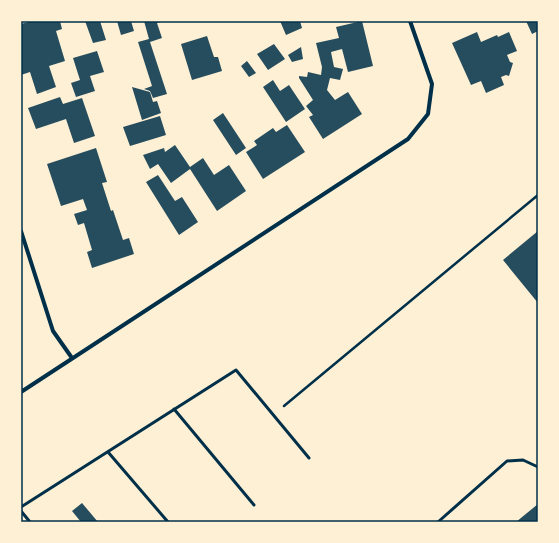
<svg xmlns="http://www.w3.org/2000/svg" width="559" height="543" font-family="'Source Sans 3',sans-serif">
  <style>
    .building { fill: #264d5e }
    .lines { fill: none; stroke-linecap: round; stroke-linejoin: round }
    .path { stroke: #003049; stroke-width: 2.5 }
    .service { stroke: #003049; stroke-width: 3 }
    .minor { stroke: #003049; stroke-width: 4 }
    .neatline { fill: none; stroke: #003049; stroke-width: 1.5 }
  </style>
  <rect width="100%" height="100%" fill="#fdf0d5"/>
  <path class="building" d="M 32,21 L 60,21 L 62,29 L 56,31 L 65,61 L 49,66 L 56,87 L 37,94 L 30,72 L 21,75 L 21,24 Z
    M 85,21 L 100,21 L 106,40 L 93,43 Z
    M 117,21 L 131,21 L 134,31 L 121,35 Z
    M 144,21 L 164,21 L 157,23 L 162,38 L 150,42 L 167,94 L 153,98 L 150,91 L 144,89 L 152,86 L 138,42 L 149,39 Z
    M 280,21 L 300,21 L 302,28 L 286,35 Z
    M 362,21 L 373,66 L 348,72 L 342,49 L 331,52 L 334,67 L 343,69 L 340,80 L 330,78 L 327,90 L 335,100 L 348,92 L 362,114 L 323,139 L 309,117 L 313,115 L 306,106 L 313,100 L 299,78 L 299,76 L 307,77 L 308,72 L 321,75 L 322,67 L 316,43 L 339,38 L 336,27 Z
    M 526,21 L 538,21 L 538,31 L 532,34 Z
    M 477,32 L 481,42 L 497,35 L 498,37 L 509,32 L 517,51 L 507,55 L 510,62 L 513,63 L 509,76 L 506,75 L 501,77 L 504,85 L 486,93 L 481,81 L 471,85 L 452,43 Z
    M 207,36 L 214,57 L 218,57 L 222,71 L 192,80 L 181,44 Z
    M 274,44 L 285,59 L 268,70 L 257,54 Z
    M 301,47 L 303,59 L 292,62 L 288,55 Z
    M 97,51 L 104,72 L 90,76 L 95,91 L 76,97 L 71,83 L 80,80 L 73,58 Z
    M 247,61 L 256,73 L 249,77 L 241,66 Z
    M 273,80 L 280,91 L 289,85 L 305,109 L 286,122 L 263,87 Z
    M 132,87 L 150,92 L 153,102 L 157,101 L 161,113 L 142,120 Z
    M 60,97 L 63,104 L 82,98 L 95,136 L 74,143 L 66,119 L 36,129 L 28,108 Z
    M 223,113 L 246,148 L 236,155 L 213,120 Z
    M 160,116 L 166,135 L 130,146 L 123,127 Z
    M 287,125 L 305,152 L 263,179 L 246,152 L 257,145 L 254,141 L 273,128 L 276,132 Z
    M 175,145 L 190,167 L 203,158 L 214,175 L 229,165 L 246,191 L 217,211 L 190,169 L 171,183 L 158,164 L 150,169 L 143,155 L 164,148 L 165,152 Z
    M 96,148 L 107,182 L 102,183 L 111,211 L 113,210 L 123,240 L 129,238 L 134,254 L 92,268 L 87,252 L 92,250 L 84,223 L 78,225 L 74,214 L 87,210 L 83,199 L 61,206 L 47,164 Z
    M 158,175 L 175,201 L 182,197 L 198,222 L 179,235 L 146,182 Z
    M 538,231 L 538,303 L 503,260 Z
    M 82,503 L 98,522 L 81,522 L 72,511 Z
    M 538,504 L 538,522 L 516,522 Z"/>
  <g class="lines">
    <path class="path" d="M 284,406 L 538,195"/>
    <path class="service" d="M 174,409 L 254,505
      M 108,452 L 168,522
      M 21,507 L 236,370 L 309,458
      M 21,511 L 30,522
      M 438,522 L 507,461 L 523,460 L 538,467"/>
    <path class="minor" d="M 21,231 L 53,331 L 72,358
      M 21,392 L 408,139 L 428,114 L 432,84 L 410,21"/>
  </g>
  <rect width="559" height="543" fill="none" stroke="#fdf0d5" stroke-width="44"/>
  <rect x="22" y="22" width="515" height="499" class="neatline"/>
</svg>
